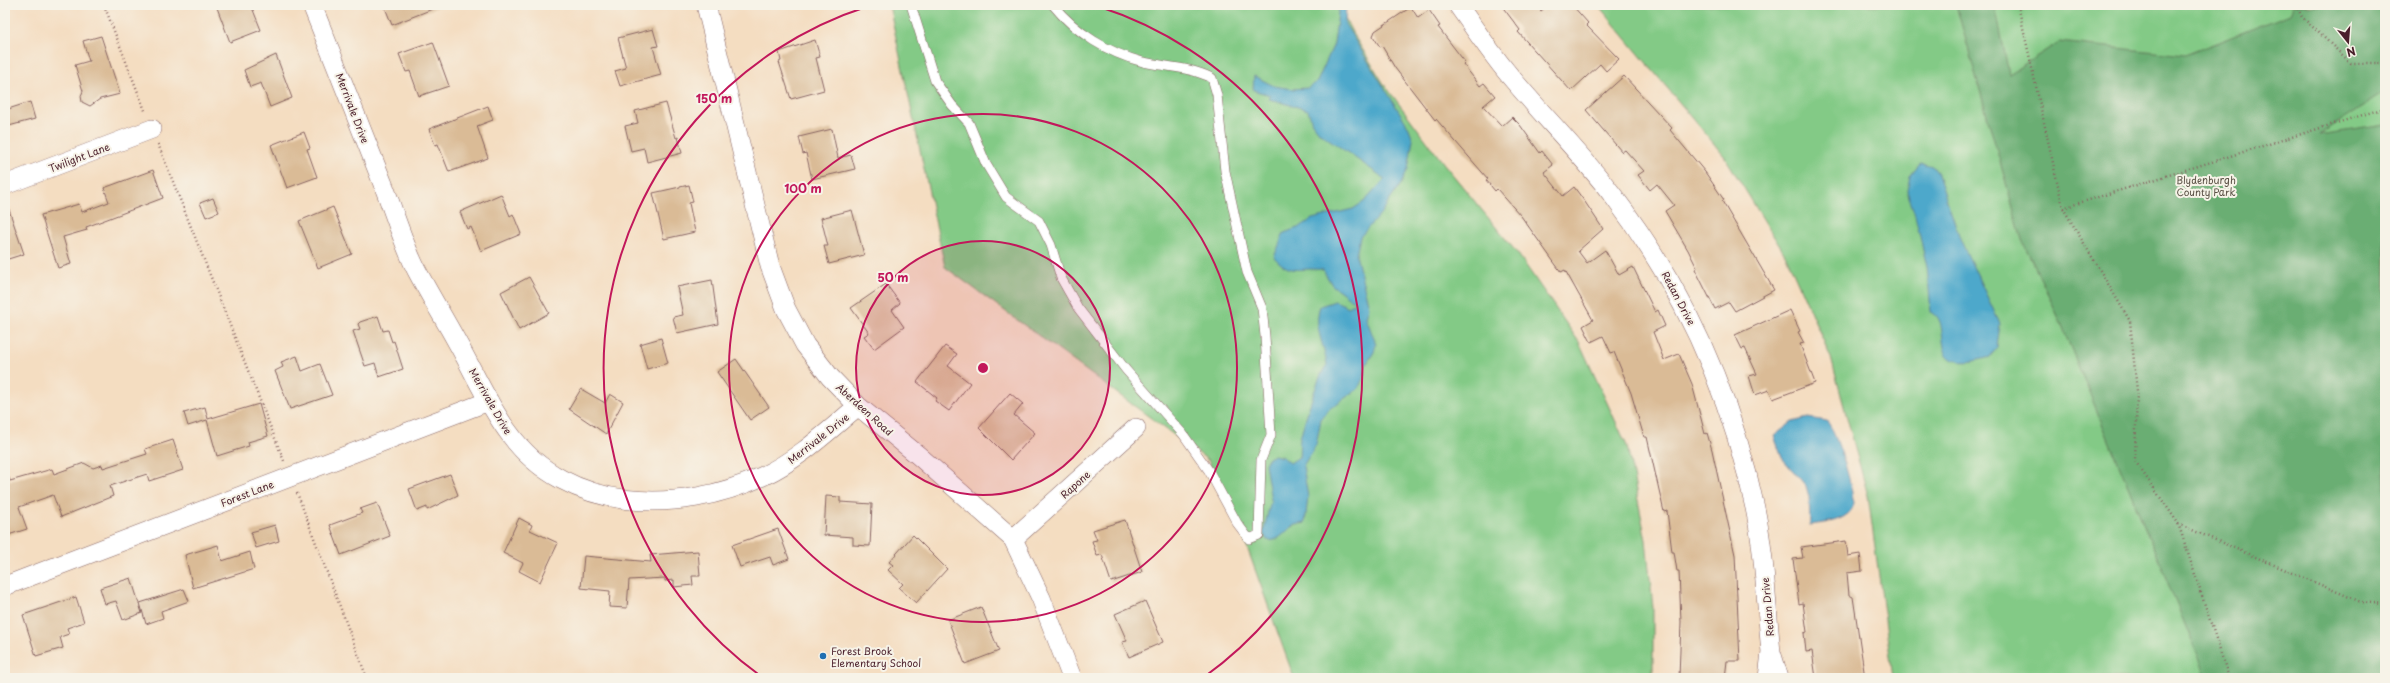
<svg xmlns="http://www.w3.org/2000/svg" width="2390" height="683" font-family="'Playpen Sans',sans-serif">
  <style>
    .green { fill: #83ca86; stroke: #667458 }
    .forest { fill: #6aae73; stroke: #5a664f }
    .water { fill: #4da8cb; stroke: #4c647b }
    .building { fill: #dabb96 }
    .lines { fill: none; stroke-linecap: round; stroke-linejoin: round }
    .lane-casing { stroke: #866260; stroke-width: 10 }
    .street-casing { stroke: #866260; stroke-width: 20 }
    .path { stroke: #866260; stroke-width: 2.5; stroke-dasharray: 1 3; stroke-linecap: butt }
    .lane { stroke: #fff; stroke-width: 9 }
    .street { stroke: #fff; stroke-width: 19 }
    .ring { fill: none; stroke: #c2185b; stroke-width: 2 }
    .poi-dot { fill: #1f6fb2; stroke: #f7f3e8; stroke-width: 1.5 }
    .labels { text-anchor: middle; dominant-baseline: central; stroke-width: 4; stroke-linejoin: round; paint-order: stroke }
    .street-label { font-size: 10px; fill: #4a1f2b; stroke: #f7f3e8 }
    .park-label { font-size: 10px; fill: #5b5246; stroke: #f7f3e8 }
    .poi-label { font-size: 10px; fill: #4a1f2b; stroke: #f7f3e8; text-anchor: start }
    .centre { fill: #c2185b; stroke: #f7f3e8; stroke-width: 2 }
    .ring-label { font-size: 12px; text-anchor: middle; font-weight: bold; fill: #c2185b; stroke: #f7f3e8; stroke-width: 4; stroke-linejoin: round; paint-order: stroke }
  </style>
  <rect width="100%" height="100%" fill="#f7f3e8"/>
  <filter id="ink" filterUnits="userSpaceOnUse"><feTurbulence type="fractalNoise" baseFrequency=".025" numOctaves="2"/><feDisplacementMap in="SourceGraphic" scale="8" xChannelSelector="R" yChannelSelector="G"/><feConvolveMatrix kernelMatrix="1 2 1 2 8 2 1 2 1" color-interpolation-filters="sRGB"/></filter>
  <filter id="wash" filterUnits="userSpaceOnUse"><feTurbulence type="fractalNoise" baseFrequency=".012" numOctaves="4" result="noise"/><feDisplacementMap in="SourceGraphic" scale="16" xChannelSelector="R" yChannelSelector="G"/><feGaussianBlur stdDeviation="0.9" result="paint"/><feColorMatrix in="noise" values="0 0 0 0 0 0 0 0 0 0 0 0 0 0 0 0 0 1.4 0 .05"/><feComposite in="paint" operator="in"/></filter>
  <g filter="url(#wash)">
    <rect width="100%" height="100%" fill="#f4ddc1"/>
    <path class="green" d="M 889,5 L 1338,5 L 1353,34 L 1384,84 L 1444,164 L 1518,254 L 1579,342 L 1627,446 L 1646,540 L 1653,608 L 1653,678 L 1294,678 L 1243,536 L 1208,460 L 945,267 Z
      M 1598,5 L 2385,5 L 2385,678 L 1893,678 L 1868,496 L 1831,358 L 1787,258 L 1725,157 Z"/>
    <path class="forest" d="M 1956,5 L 1995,5 L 2009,74 L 2059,42 L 2185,55 L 2290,14 L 2294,5 L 2385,5 L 2385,92 L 2319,135 L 2385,125 L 2385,678 L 2207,678 L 2054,307 L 2022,240 Z"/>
    <path class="water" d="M 1339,5 L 1346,5 L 1345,24 L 1408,126 L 1413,139 L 1408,169 L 1401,184 L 1382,212 L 1360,237 L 1356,255 L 1369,307 L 1366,318 L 1376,344 L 1374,352 L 1365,366 L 1365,374 L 1358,389 L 1329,409 L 1321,419 L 1316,445 L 1303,466 L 1308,497 L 1305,523 C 1301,524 1297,524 1292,527 C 1284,532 1278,543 1267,540 L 1263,533 L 1271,500 L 1265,464 L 1268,458 L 1274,455 L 1283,457 L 1290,463 L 1299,457 C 1300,451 1299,444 1300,438 C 1304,423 1319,372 1327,365 C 1324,344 1313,327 1320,306 L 1335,301 L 1349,307 L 1355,302 L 1332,285 L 1323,270 C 1301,266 1291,277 1274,257 L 1284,233 L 1300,227 L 1312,219 L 1353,209 L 1365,201 L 1385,179 L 1320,133 L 1312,123 L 1308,110 L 1269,99 L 1270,95 L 1253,90 L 1254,76 L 1274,86 L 1292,89 L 1308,88 L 1317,82 L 1334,44 Z
      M 1921,163 L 1932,166 L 1937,172 L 1961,241 L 2000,324 L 1997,347 L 1990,357 C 1920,378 1957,324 1931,312 L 1927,267 L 1915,215 L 1907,191 L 1910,176 Z
      M 1808,418 L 1827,421 C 1836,432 1858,497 1852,509 C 1844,522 1823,523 1810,525 L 1809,497 L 1806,486 L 1782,458 L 1774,436 L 1792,422 Z"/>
    <g id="blocks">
      <path class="building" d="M 216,5 L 251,5 L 261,30 L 230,42 Z
        M 384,5 L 440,5 L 440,6 L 392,25 Z
        M 1501,5 L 1535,5 L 1541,11 L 1548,5 L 1572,5 L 1588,23 L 1586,25 L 1619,59 L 1606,71 L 1600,64 L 1571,91 L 1518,32 L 1520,30 Z
        M 1411,7 L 1418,18 L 1429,10 L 1440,26 L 1438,27 L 1465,62 L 1463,64 L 1480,86 L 1484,83 L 1495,96 L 1483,106 L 1502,126 L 1512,117 L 1520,125 L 1540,153 L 1542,151 L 1553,165 L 1544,172 L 1563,196 L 1574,187 L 1585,202 L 1603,229 L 1578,251 L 1587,263 L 1605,250 L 1619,275 L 1633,267 L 1655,312 L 1658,310 L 1665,326 L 1653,332 L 1664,360 L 1679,354 L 1692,384 L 1705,434 L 1707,433 L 1712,450 L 1735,555 L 1740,661 L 1727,661 L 1725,678 L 1679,678 L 1681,622 L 1679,571 L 1677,571 L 1674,552 L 1672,552 L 1667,511 L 1664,512 L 1647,437 L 1644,437 L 1631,393 L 1614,352 L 1611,353 L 1603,336 L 1591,342 L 1583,326 L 1593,320 L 1565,270 L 1561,272 L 1521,216 L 1497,189 L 1495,191 L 1486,180 L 1488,179 L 1436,119 L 1435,120 L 1395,68 L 1382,46 L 1380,47 L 1373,36 L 1375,31 Z
        M 653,29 L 658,46 L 653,47 L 661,75 L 620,86 L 615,71 L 626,68 L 618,38 Z
        M 101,36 L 120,94 L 100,99 L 90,106 L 82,102 L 81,96 L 83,91 L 75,65 L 89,61 L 83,41 Z
        M 815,40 L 820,57 L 816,58 L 824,90 L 791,99 L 779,62 L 781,61 L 779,52 Z
        M 433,42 L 449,86 L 419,96 L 410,71 L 406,72 L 399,54 Z
        M 276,55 L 292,98 L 270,107 L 261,83 L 250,87 L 244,70 Z
        M 1624,76 L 1672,128 L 1670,130 L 1705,172 L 1724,200 L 1722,201 L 1774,290 L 1735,311 L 1729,302 L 1715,309 L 1695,269 L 1697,268 L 1688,250 L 1665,211 L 1674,205 L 1657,184 L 1650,190 L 1638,175 L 1644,171 L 1625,150 L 1622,152 L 1586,110 Z
        M 30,102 L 35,119 L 5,127 L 5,110 Z
        M 666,103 L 676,138 L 678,137 L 682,153 L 647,162 L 644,148 L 631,151 L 625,126 L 638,123 L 635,111 Z
        M 488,106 L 493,120 L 477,126 L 488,158 L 449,172 L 438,144 L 435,145 L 429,129 Z
        M 832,129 L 838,158 L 851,155 L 855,169 L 812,179 L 806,153 L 803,154 L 799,137 Z
        M 304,132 L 310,148 L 307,149 L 317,177 L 287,188 L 271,145 Z
        M 153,170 L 163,198 L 86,227 L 87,230 L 63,237 L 71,264 L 58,268 L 41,215 L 79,204 L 82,212 L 109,202 L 104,188 Z
        M 689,185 L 693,202 L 689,203 L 695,232 L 664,239 L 653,193 Z
        M 501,194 L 510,216 L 513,214 L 521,234 L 481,251 L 471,227 L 467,229 L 460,212 Z
        M 213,198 L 219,212 L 206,217 L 200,203 Z
        M 7,204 L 24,254 L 5,260 L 5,205 Z
        M 333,207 L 352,254 L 318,268 L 299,221 Z
        M 852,210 L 864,255 L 829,264 L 824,246 L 828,246 L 821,218 Z
        M 529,277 L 549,313 L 519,330 L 501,292 Z
        M 712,280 L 718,324 L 677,333 L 673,317 L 683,315 L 677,287 Z
        M 886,284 L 900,303 L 892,310 L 904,327 L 874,349 L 864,336 L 869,333 L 851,308 Z
        M 1790,310 L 1800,331 L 1798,332 L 1804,343 L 1800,344 L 1815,383 L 1773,399 L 1769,390 L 1755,395 L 1749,376 L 1757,374 L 1745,348 L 1742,349 L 1735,335 Z
        M 378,316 L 383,331 L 388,330 L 392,342 L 394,341 L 403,369 L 379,377 L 375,363 L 365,366 L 353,331 L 360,329 L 358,324 L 360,322 Z
        M 661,338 L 668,363 L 647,369 L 640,344 Z
        M 945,346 L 957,354 L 948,366 L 970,383 L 949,411 L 935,401 L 937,398 L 917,382 Z
        M 297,356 L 302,371 L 320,364 L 332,395 L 290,409 L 275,371 L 283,367 L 281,362 Z
        M 736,359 L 769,407 L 750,420 L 717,372 Z
        M 581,389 L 605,403 L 610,394 L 623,402 L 606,434 L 569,409 Z
        M 1010,393 L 1023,404 L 1014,415 L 1035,433 L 1011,460 L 979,428 Z
        M 259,404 L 268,436 L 248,442 L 249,446 L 217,456 L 207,420 L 188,426 L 184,413 L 205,407 L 208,419 Z
        M 173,440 L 183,470 L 149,481 L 147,474 L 110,486 L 113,496 L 61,517 L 53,495 L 19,507 L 27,529 L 5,536 L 5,473 L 7,473 L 10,481 L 52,469 L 54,474 L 84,463 L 93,468 L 102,465 L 103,468 L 147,454 L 145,449 Z
        M 450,474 L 458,495 L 427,510 L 427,507 L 417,511 L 409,489 Z
        M 826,496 L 840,497 L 840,502 L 872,504 L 870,546 L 853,545 L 853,537 L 824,535 Z
        M 377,503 L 390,536 L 341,555 L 330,525 L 362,513 L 360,509 Z
        M 519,518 L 532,525 L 530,530 L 558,543 L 540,582 L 519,571 L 523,563 L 503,553 Z
        M 1125,520 L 1142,572 L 1111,582 L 1102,555 L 1097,556 L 1092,541 L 1097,540 L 1093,530 Z
        M 275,525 L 279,541 L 256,548 L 251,532 Z
        M 778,529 L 789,559 L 773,565 L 770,557 L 740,567 L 732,545 Z
        M 913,535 L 947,569 L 916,603 L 899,588 L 903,584 L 888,570 L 893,565 L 889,562 Z
        M 1846,541 L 1848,556 L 1860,554 L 1862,571 L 1847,573 L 1849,595 L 1853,597 L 1865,678 L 1816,678 L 1812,651 L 1806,652 L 1804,633 L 1807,632 L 1803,603 L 1799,604 L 1793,559 L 1803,558 L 1801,547 Z
        M 218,545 L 222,561 L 250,552 L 254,569 L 193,588 L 185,555 Z
        M 698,551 L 700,576 L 692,576 L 693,585 L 674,587 L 674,580 L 665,581 L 665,578 L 629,580 L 627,608 L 609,607 L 610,591 L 581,588 L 584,556 L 651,562 L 650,555 Z
        M 131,578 L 142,613 L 123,620 L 116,601 L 105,604 L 100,588 Z
        M 184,589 L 189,601 L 161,611 L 163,618 L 146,624 L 140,603 Z
        M 76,597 L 84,622 L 67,628 L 69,634 L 60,637 L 63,648 L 36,656 L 23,615 Z
        M 1145,601 L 1163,642 L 1129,657 L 1122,642 L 1127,641 L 1115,614 Z
        M 981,607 L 999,651 L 965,664 L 948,620 Z"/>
    </g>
  </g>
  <g filter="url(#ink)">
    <use href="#blocks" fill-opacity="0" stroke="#866260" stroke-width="1"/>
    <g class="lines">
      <g class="lane-casing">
        <path id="lane" d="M 911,5 L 935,81 L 952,105 L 969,123 L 986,164 L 1006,197 L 1039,221 L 1051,245 L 1061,278 L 1078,308 L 1126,370 L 1183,434 L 1209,471 L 1237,523 L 1249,539 L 1259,535 L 1261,460 L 1271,435 L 1265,336 L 1262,308 L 1247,272 L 1225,171 L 1217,95 L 1212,78 C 1190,67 1167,67 1143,62 C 1108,53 1076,33 1053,5"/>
      </g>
      <g class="street-casing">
        <path id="street" d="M 312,5 C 336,65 359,124 383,184 C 394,212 403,243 416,269 C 429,294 444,318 457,342 C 474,372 488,405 509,433 C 567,514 680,515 763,476 C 799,459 828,431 858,406
          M 706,5 L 770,266 L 786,309 L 805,345 L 830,377 L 858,406 L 919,456 L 1013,539 L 1041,598 L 1072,678
          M 1458,5 C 1476,31 1494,58 1515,82 C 1548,121 1584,157 1614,197 C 1684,289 1731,395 1755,508 C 1765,555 1766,604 1771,652
          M 5,185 L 152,129
          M 1013,539 L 1136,428
          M 5,586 L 489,401
          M 1768,678 L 1771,652 L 1779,678"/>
      </g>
      <path class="path" d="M 104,5 L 146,113
        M 2018,5 L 2063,208 L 2130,321 L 2137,391 L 2135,461 L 2178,523 L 2229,678
        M 2296,5 L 2302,17 L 2351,63 L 2385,63
        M 158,144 L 284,461
        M 2063,208 L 2385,108
        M 297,493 L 367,678
        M 2178,524 L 2361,602 L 2385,604"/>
      <use href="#lane" class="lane"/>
      <use href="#street" class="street"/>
    </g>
  </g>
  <circle cx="983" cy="368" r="127" fill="#c2185b" fill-opacity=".12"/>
  <g class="ring">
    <circle cx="983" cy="368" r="127"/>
    <circle cx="983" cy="368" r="254"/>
    <path d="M762 677A380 380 0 0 1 869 6M1097 6A380 380 0 0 1 1204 677"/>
  </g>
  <circle class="poi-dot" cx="823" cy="656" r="4"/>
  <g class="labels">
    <g class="street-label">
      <text transform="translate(353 108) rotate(69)">Merrivale Drive</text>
      <text transform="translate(79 157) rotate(-21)">Twilight Lane</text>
      <text transform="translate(1679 298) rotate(62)">Redan Drive</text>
      <text transform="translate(491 401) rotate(60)">Merrivale Drive</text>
      <text transform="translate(865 409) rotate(42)">Aberdeen Road</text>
      <text transform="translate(818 438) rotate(-38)">Merrivale Drive</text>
      <text transform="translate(1075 484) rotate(-42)">Rapone</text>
      <text transform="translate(247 493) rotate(-21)">Forest Lane</text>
      <text transform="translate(1767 607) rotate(-95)">Redan Drive</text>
    </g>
    <g class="park-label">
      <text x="2206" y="179">Blydenburgh<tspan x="2206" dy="12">County Park</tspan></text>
    </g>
    <g class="poi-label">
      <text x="831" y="650">Forest Brook<tspan x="831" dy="12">Elementary School</tspan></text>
    </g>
  </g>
  <circle cx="983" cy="368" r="6" class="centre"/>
  <g class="ring-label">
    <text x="714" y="103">150 m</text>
    <text x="803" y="193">100 m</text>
    <text x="893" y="282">50 m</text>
  </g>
  <rect width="2390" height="683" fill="none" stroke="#f7f3e8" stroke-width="20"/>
  <g transform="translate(2348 42) rotate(163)" stroke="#f7f3e8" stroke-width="3" paint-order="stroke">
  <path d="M0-3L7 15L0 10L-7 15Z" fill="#4a1f2b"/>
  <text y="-6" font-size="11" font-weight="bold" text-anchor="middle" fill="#4a1f2b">N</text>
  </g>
</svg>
